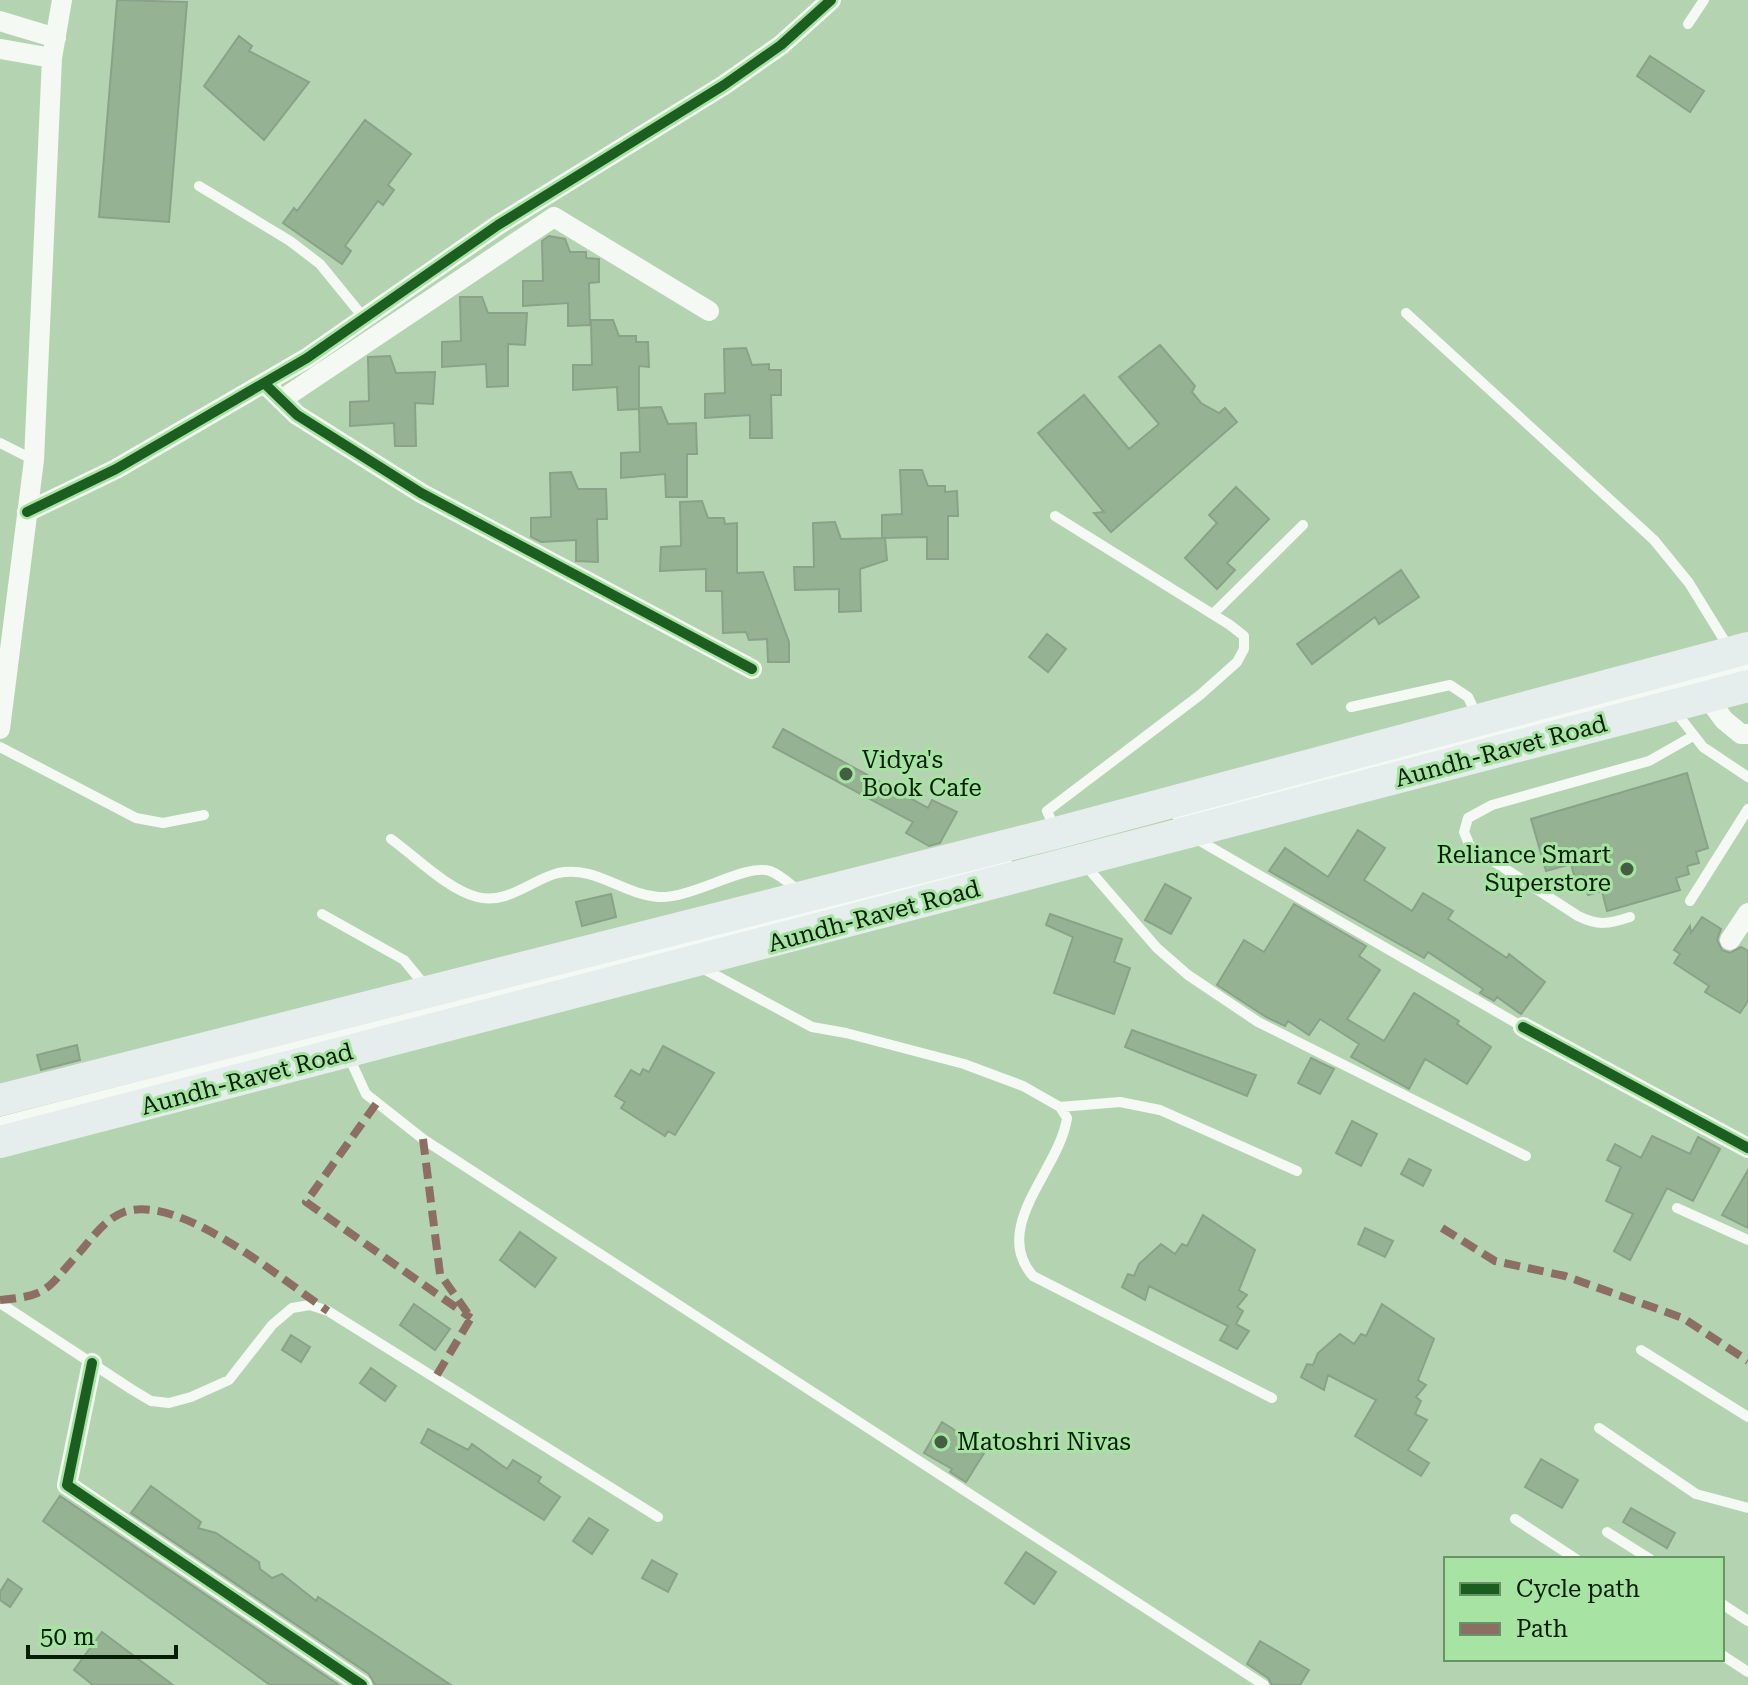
<svg xmlns="http://www.w3.org/2000/svg" width="1748" height="1685" font-family="'Roboto Serif',serif">
  <style>
    .building { fill: #95b392; stroke: #8aa288; stroke-width: 2 }
    .lines { fill: none; stroke-linecap: round; stroke-linejoin: round }
    .lane { stroke: #f4f9f3; stroke-width: 10 }
    .street { stroke: #f4f9f3; stroke-width: 20 }
    .primary { stroke: #e6eeed; stroke-width: 32 }
    .quiet { stroke: #8d6e63; stroke-width: 8; stroke-dasharray: 16 8; stroke-linecap: butt }
    .cycleway-casing { stroke: #a7e3a2; stroke-width: 15 }
    .cycleway { stroke: #1b5e20; stroke-width: 10 }
    .poi-dot { fill: #445e42; stroke: #a7e3a2; stroke-width: 3 }
    .labels { text-anchor: middle; dominant-baseline: central; stroke-width: 6; stroke-linejoin: round; paint-order: stroke }
    .street-label { font-size: 24px; fill: #071e06; stroke: #a7e3a2 }
    .poi-label { font-size: 24px; fill: #071e06; stroke: #a7e3a2; text-anchor: start }
  </style>
  <rect width="100%" height="100%" fill="#b4d4b1"/>
  <path class="building" d="M 117,0 L 187,2 L 169,222 L 99,217 Z
    M 239,36 L 252,46 L 249,51 L 309,82 L 264,140 L 204,86 Z
    M 1650,56 L 1704,91 L 1690,112 L 1637,76 Z
    M 365,120 L 411,154 L 388,185 L 394,190 L 383,205 L 378,201 L 345,246 L 351,251 L 342,264 L 283,223 L 294,208 L 297,211 Z
    M 549,236 L 565,239 L 570,252 L 586,252 L 586,258 L 599,259 L 599,282 L 589,283 L 590,325 L 568,326 L 568,303 L 523,306 L 523,281 L 543,281 L 542,241 Z
    M 460,297 L 482,297 L 488,313 L 527,313 L 525,345 L 508,344 L 508,386 L 487,387 L 486,364 L 442,367 L 442,342 L 461,341 Z
    M 591,320 L 613,320 L 619,336 L 636,336 L 636,342 L 648,342 L 649,367 L 639,366 L 639,409 L 618,410 L 617,387 L 573,390 L 573,365 L 592,365 Z
    M 1160,345 L 1195,386 L 1192,392 L 1201,403 L 1219,413 L 1225,408 L 1237,422 L 1111,532 L 1094,513 L 1104,512 L 1038,433 L 1084,395 L 1129,449 L 1159,424 L 1119,377 Z
    M 746,348 L 752,365 L 769,364 L 769,370 L 781,370 L 781,395 L 771,395 L 772,438 L 750,438 L 750,415 L 705,418 L 705,394 L 725,393 L 724,349 Z
    M 390,356 L 396,373 L 435,372 L 433,404 L 415,403 L 416,446 L 395,446 L 394,423 L 350,426 L 350,402 L 369,401 L 368,357 Z
    M 661,407 L 668,424 L 696,423 L 697,454 L 687,454 L 687,497 L 666,497 L 665,474 L 621,478 L 621,453 L 640,452 L 639,408 Z
    M 900,470 L 922,470 L 928,486 L 945,486 L 945,492 L 957,491 L 958,516 L 948,516 L 948,559 L 927,559 L 927,537 L 882,538 L 882,515 L 902,514 Z
    M 571,472 L 578,489 L 606,489 L 607,519 L 597,519 L 598,562 L 576,561 L 576,540 L 541,542 L 531,537 L 531,518 L 551,517 L 550,473 Z
    M 1236,487 L 1269,519 L 1227,563 L 1235,570 L 1217,589 L 1185,558 L 1217,523 L 1209,515 Z
    M 702,501 L 708,518 L 724,518 L 725,524 L 737,523 L 737,573 L 763,572 L 789,642 L 789,662 L 768,662 L 767,639 L 749,640 L 746,632 L 723,633 L 722,591 L 706,591 L 706,569 L 660,571 L 661,547 L 681,546 L 680,502 Z
    M 835,522 L 841,539 L 885,538 L 887,560 L 860,569 L 861,611 L 839,612 L 839,589 L 795,590 L 794,567 L 814,567 L 813,523 Z
    M 1401,570 L 1419,597 L 1379,624 L 1375,617 L 1312,664 L 1297,644 Z
    M 1047,634 L 1066,649 L 1048,672 L 1029,657 Z
    M 783,729 L 928,808 L 932,800 L 957,812 L 940,843 L 929,846 L 906,833 L 913,822 L 773,747 Z
    M 1687,773 L 1708,848 L 1696,852 L 1699,863 L 1687,866 L 1689,874 L 1676,878 L 1680,890 L 1607,911 L 1602,891 L 1588,895 L 1583,875 L 1576,882 L 1571,864 L 1546,871 L 1531,819 Z
    M 1358,830 L 1385,848 L 1364,880 L 1412,911 L 1423,893 L 1453,911 L 1448,919 L 1507,958 L 1509,954 L 1545,982 L 1521,1014 L 1497,997 L 1494,1001 L 1480,993 L 1483,989 L 1428,952 L 1424,958 L 1269,871 L 1285,848 L 1328,877 Z
    M 1165,884 L 1191,898 L 1171,934 L 1145,920 Z
    M 611,894 L 616,917 L 582,926 L 576,902 Z
    M 1294,904 L 1366,946 L 1359,956 L 1380,970 L 1347,1019 L 1384,1041 L 1414,993 L 1459,1021 L 1457,1024 L 1491,1047 L 1467,1084 L 1425,1059 L 1409,1089 L 1351,1057 L 1359,1044 L 1320,1019 L 1309,1035 L 1288,1021 L 1285,1026 L 1266,1017 L 1217,985 L 1244,940 L 1264,952 Z
    M 1050,914 L 1122,939 L 1114,962 L 1130,968 L 1114,1014 L 1054,993 L 1073,937 L 1046,925 Z
    M 1702,917 L 1721,929 L 1717,940 L 1722,950 L 1730,953 L 1741,947 L 1748,951 L 1748,1001 L 1740,1013 L 1705,992 L 1709,986 L 1674,963 L 1680,954 L 1674,950 L 1690,926 L 1691,933 Z
    M 1132,1030 L 1256,1075 L 1247,1096 L 1125,1047 Z
    M 77,1045 L 80,1060 L 41,1070 L 37,1055 Z
    M 663,1046 L 714,1073 L 675,1135 L 668,1131 L 665,1136 L 621,1108 L 625,1102 L 615,1096 L 631,1070 L 640,1075 L 643,1069 L 649,1072 Z
    M 1311,1058 L 1334,1069 L 1320,1094 L 1298,1083 Z
    M 1352,1121 L 1377,1134 L 1361,1166 L 1336,1153 Z
    M 1652,1136 L 1690,1154 L 1698,1137 L 1720,1149 L 1693,1201 L 1667,1188 L 1630,1260 L 1614,1251 L 1633,1214 L 1606,1201 L 1621,1167 L 1607,1160 L 1615,1144 L 1641,1158 Z
    M 1409,1159 L 1431,1170 L 1423,1186 L 1401,1174 Z
    M 1748,1170 L 1748,1228 L 1722,1215 Z
    M 1203,1215 L 1255,1250 L 1239,1290 L 1247,1295 L 1237,1307 L 1243,1311 L 1236,1324 L 1249,1331 L 1237,1349 L 1220,1340 L 1228,1326 L 1149,1286 L 1145,1300 L 1122,1287 L 1128,1274 L 1134,1276 L 1139,1264 L 1161,1244 L 1175,1254 L 1182,1244 L 1187,1246 Z
    M 1365,1228 L 1393,1241 L 1385,1257 L 1358,1244 Z
    M 520,1232 L 556,1258 L 535,1287 L 500,1260 Z
    M 414,1304 L 450,1329 L 435,1350 L 400,1325 Z
    M 1382,1304 L 1434,1339 L 1418,1380 L 1426,1385 L 1416,1397 L 1421,1401 L 1415,1414 L 1427,1420 L 1408,1450 L 1429,1463 L 1421,1476 L 1355,1436 L 1376,1400 L 1328,1375 L 1324,1390 L 1301,1377 L 1307,1364 L 1313,1365 L 1318,1353 L 1340,1334 L 1354,1344 L 1361,1334 L 1366,1336 Z
    M 291,1335 L 310,1347 L 301,1362 L 282,1350 Z
    M 371,1368 L 396,1386 L 385,1401 L 360,1383 Z
    M 942,1422 L 986,1450 L 966,1482 L 950,1472 L 952,1469 L 924,1453 Z
    M 428,1429 L 468,1450 L 472,1444 L 507,1469 L 513,1460 L 541,1477 L 538,1482 L 560,1497 L 544,1520 L 421,1443 Z
    M 1541,1459 L 1578,1480 L 1562,1508 L 1525,1487 Z
    M 151,1486 L 201,1522 L 198,1528 L 216,1533 L 259,1562 L 260,1569 L 272,1578 L 282,1574 L 316,1601 L 318,1597 L 451,1685 L 375,1685 L 369,1674 L 131,1513 Z
    M 60,1496 L 339,1685 L 270,1685 L 43,1521 Z
    M 1631,1508 L 1675,1533 L 1667,1548 L 1623,1522 Z
    M 589,1518 L 608,1530 L 592,1554 L 573,1541 Z
    M 1026,1552 L 1056,1572 L 1034,1604 L 1005,1583 Z
    M 652,1560 L 677,1574 L 668,1592 L 642,1578 Z
    M 8,1579 L 22,1589 L 10,1607 L 0,1600 L 0,1592 Z
    M 102,1632 L 173,1685 L 93,1685 L 74,1670 Z
    M 1260,1641 L 1309,1670 L 1300,1685 L 1272,1685 L 1268,1678 L 1247,1664 Z"/>
  <g class="lines">
    <path class="lane" d="M 1688,24 L 1704,0
      M 199,186 L 290,241 L 320,264 L 364,318
      M 1406,313 L 1654,540 L 1689,583 L 1729,648
      M 0,443 L 34,460
      M 1213,614 L 1303,525
      M 1351,707 L 1450,685 L 1468,697 L 1477,716
      M 1675,711 L 1703,747 L 1748,777
      M 0,747 L 136,818 L 163,823 L 204,815
      M 1178,818 L 1748,667
      M 1055,829 L 1047,811 L 1200,695 L 1237,662 L 1244,649 L 1244,636 L 1230,625 L 1055,516
      M 1193,837 L 1523,1027
      M 391,839 C 416,857 447,889 477,897 C 507,905 531,880 558,873 C 595,865 622,894 658,897 C 692,899 746,863 770,871 C 781,875 791,885 800,892
      M 1086,866 L 1157,948 L 1188,975 L 1258,1022 L 1526,1156
      M 1690,901 L 1748,809
      M 322,914 L 404,960 L 426,987
      M 1630,917 C 1609,924 1598,926 1578,916 L 1470,846 L 1464,832 L 1468,818 L 1492,805 L 1649,761 L 1693,736
      M 702,968 L 812,1027 L 846,1033 L 964,1064 L 1023,1086 L 1060,1107 L 1120,1102 L 1160,1110 L 1297,1171
      M 348,1055 L 366,1094 L 423,1139 L 1264,1685
      M 1060,1107 L 1067,1118 C 1060,1169 990,1227 1033,1276 L 1272,1398
      M 0,1122 L 1007,863
      M 1677,1208 L 1748,1240
      M 0,1303 L 131,1389 L 151,1401 L 169,1403 L 191,1397 L 229,1380 L 272,1325 L 292,1308 L 310,1305 L 328,1311 L 658,1517
      M 1641,1350 L 1748,1417
      M 1599,1428 L 1696,1494 L 1748,1508
      M 1515,1519 L 1576,1559
      M 1607,1532 L 1650,1559
      M 1722,1604 L 1748,1621
      M 1722,1655 L 1748,1672"/>
    <path class="street" d="M 0,21 L 56,38
      M 1,49 L 52,58
      M 265,384 L 297,415 L 421,493 L 752,669
      M 281,400 L 554,217 L 709,311
      M 27,512 L 116,469 L 307,358 L 498,225 L 724,85 L 781,45 L 831,0
      M 1707,697 L 1724,720 L 1741,734 L 1748,734
      M 0,729 L 34,460 L 52,58 L 62,0
      M 1730,940 L 1748,913
      M 1523,1027 L 1748,1148
      M 92,1363 L 67,1485 L 362,1685"/>
    <path class="primary" d="M 0,1100 L 1056,833 L 1748,648
      M 0,1142 L 1748,686"/>
    <path class="quiet" d="M 376,1104 L 306,1202 L 471,1318
      M 423,1139 L 440,1274 L 471,1318 L 435,1378
      M 1442,1228 L 1495,1261 L 1565,1276 L 1683,1318 L 1748,1361
      M 0,1300 C 50,1296 47,1288 79,1253 C 92,1238 105,1219 124,1212 C 181,1193 282,1280 328,1311"/>
    <g class="cycleway-casing">
      <path id="cycleway" d="M 265,384 L 297,415 L 421,493 L 752,669
        M 27,512 L 116,469 L 307,358 L 498,225 L 724,85 L 781,45 L 831,0
        M 1523,1027 L 1748,1148
        M 92,1363 L 67,1485 L 362,1685"/>
    </g>
    <use href="#cycleway" class="cycleway"/>
  </g>
  <g class="poi-dot">
    <circle cx="846" cy="774" r="8"/>
    <circle cx="1627" cy="869" r="8"/>
    <circle cx="941" cy="1442" r="8"/>
  </g>
  <g class="labels">
    <g class="street-label">
      <text transform="translate(1501 751) rotate(-15)">Aundh-Ravet Road</text>
      <text transform="translate(874 916) rotate(-15)">Aundh-Ravet Road</text>
      <text transform="translate(247 1079) rotate(-15)">Aundh-Ravet Road</text>
    </g>
    <g class="poi-label">
      <text x="862" y="760">Vidya's<tspan x="862" dy="28">Book Cafe</tspan></text>
      <text x="1611" y="855" text-anchor="end">Reliance Smart<tspan x="1611" dy="28">Superstore</tspan></text>
      <text x="957" y="1442">Matoshri Nivas</text>
    </g>
  </g>
  <rect x="1444" y="1557" width="280" height="104" fill="#a7e3a2" stroke="#679464" stroke-width="2"/>
  <rect x="1460" y="1583" width="40" height="12" fill="#1b5e20" stroke="#679464" stroke-width="2"/>
  <text x="1516" y="1597" font-size="24" fill="#071e06">Cycle path</text>
  <rect x="1460" y="1623" width="40" height="12" fill="#8d6e63" stroke="#679464" stroke-width="2"/>
  <text x="1516" y="1637" font-size="24" fill="#071e06">Path</text>
  <path d="M28 1645v12h148v-12" fill="none" stroke="#071e06" stroke-width="4"/>
  <text x="40" y="1645" font-size="24" fill="#071e06" stroke="#a7e3a2" stroke-width="6" paint-order="stroke">50 m</text>
</svg>
